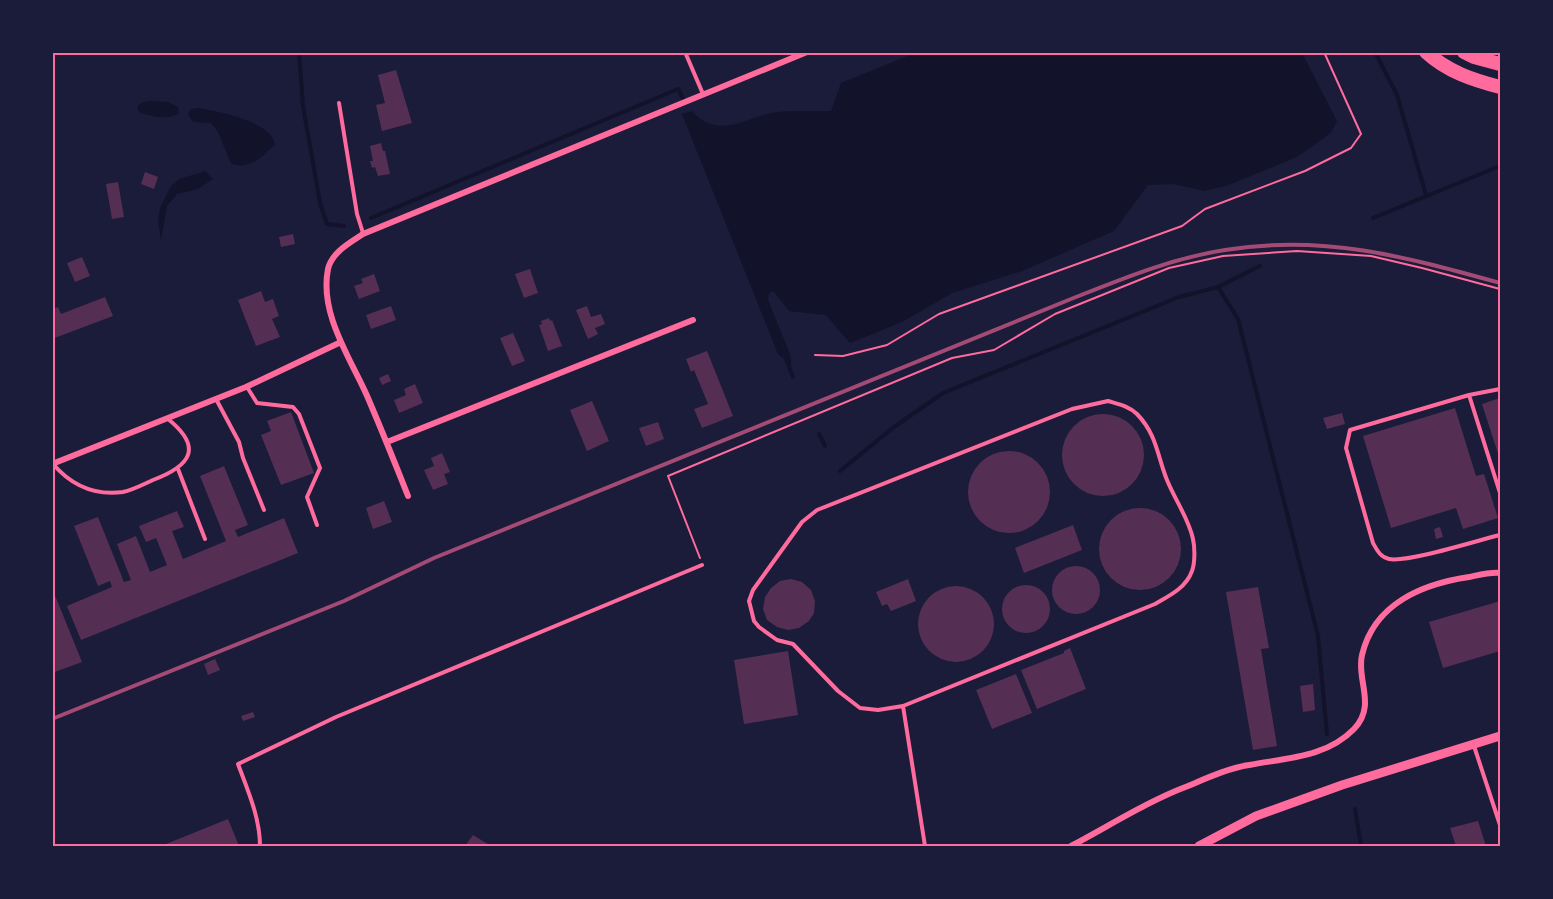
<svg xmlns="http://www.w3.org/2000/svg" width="1553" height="899" font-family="'PT Sans',sans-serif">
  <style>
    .water { fill: #12122b }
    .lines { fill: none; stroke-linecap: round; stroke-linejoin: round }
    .stream { stroke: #12122b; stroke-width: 4 }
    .building { fill: #542f53 }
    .path { stroke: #ff6b9d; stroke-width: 2 }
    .service { stroke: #ff6b9d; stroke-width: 4 }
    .minor { stroke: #ff6b9d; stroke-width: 6 }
    .tertiary { stroke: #ff6b9d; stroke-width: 9 }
    .motorway { stroke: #ff6b9d; stroke-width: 14 }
    .rail { stroke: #a44b75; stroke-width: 4 }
    .neatline { fill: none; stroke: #ff6b9d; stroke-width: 2 }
  </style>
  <rect width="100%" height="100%" fill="#1b1b3a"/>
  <path class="water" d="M 1302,53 L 1337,121 L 1331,133 L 1297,157 L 1229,185 L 1204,191 L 1174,184 L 1148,185 L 1114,231 L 1022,271 L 952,293 L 902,322 L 850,343 L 826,315 L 789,311 L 773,291 L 769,293 L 768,300 L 791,357 L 791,365 L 778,354 L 682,114 L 692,111 C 719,142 747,115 779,112 C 797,110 814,112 831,111 L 841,83 L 915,53 Z
    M 151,101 L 168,102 L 178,107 L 179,113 C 169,121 149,116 139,112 L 137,107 L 143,102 Z
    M 199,108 C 219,112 270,121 275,144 C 263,156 251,170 232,164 C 224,151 221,132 211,123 L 193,122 L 188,114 L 191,109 Z
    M 205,171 L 213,179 L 198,189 L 177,194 L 167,206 L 161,240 L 158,220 L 160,208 L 171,186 L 180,179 Z"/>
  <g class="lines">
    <path class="stream" d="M 299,52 L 303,106 L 320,203 L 327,224 L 344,226
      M 1375,52 L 1397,95 L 1426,195
      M 371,218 L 678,89 L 683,99
      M 1373,218 L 1500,166
      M 1218,287 L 1260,266
      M 786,359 L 793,377
      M 819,434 L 825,446
      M 840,471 L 894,427 L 943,393 L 1179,297 L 1218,287 L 1238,319 L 1318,636 L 1327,734
      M 1355,809 L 1361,846"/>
  </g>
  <path class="building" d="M 396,70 L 412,123 L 382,131 L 376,105 L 385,103 L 378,75 Z
    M 381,143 L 383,151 L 385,151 L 390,174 L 378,176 L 375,167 L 372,168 L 370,161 L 373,161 L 370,146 Z
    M 145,172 L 158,177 L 154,189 L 141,184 Z
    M 118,182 L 124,217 L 112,219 L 106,184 Z
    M 293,234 L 295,244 L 281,247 L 279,237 Z
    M 82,257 L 90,276 L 75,282 L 67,263 Z
    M 530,269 L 538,293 L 524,298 L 515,274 Z
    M 374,274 L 380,291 L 359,299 L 354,286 L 363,283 L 361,279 Z
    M 261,291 L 265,302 L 273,299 L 279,316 L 272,319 L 280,337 L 256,346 L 238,300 Z
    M 105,297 L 113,316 L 52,339 L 52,310 L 58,307 L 61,314 Z
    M 391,306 L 396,320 L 371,329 L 366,315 Z
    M 587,306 L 591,317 L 601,314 L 605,324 L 595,328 L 598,334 L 588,339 L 576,310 Z
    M 549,318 L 550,321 L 552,320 L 562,346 L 548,351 L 539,325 L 542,324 L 541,321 Z
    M 513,333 L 525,361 L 512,366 L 500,338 Z
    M 707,351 L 733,416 L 702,428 L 694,409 L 708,404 L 694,370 L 691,372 L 686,359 Z
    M 388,374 L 391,381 L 382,385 L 379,378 Z
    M 415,384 L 423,403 L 399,413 L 394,400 L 406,395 L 404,389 Z
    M 1500,398 L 1500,460 L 1482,404 Z
    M 592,401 L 609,441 L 587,451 L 570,410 Z
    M 1455,408 L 1476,476 L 1484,474 L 1498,518 L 1463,529 L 1456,508 L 1391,528 L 1363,436 Z
    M 291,412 L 314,473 L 281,485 L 261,435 L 271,431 L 267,421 Z
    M 1342,413 L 1345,424 L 1327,429 L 1323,418 Z
    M1062 455a41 41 0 1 1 82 0a41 41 0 1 1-82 0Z
    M 658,422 L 664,439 L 646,446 L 639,428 Z
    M968 492a41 41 0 1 1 82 0a41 41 0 1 1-82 0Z
    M 442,453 L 450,472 L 444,474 L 448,484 L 433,490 L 424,470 L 434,466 L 431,458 Z
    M 224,466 L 248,525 L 235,530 L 238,537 L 284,518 L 298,553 L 81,640 L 67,606 L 112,587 L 110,581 L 98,586 L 74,526 L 98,517 L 124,582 L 131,580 L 117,544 L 136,536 L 150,572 L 167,565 L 156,538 L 146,542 L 139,526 L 177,511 L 184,527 L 172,531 L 183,559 L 226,541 L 200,476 Z
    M 384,501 L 392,522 L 373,529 L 366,508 Z
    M1099 549a41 41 0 1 1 82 0a41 41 0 1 1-82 0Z
    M 1073,525 L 1082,550 L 1024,573 L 1015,548 Z
    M 1440,527 L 1443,537 L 1436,539 L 1434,529 Z
    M1052 590a24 24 0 1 1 48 0a24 24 0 1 1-48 0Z
    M 791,579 L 802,582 L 811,590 L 815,601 L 814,613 L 809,621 L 799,628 L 788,630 L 777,627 L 767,620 L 763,609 L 765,597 L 771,588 L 780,581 Z
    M 908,579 L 916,601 L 891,611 L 887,604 L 882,606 L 876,592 Z
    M1002 609a24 24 0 1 1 48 0a24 24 0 1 1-48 0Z
    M918 624a38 38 0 1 1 76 0a38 38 0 1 1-76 0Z
    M 1258,587 L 1269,648 L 1261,649 L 1277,746 L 1253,750 L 1226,592 Z
    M 52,588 L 82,662 L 52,673 Z
    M 1500,601 L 1500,651 L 1443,668 L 1429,622 Z
    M 1070,648 L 1086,689 L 1037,709 L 1021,670 L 1064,653 L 1064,651 Z
    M 788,651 L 798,715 L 744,724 L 734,660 Z
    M 215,659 L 220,670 L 208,675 L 204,664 Z
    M 1016,674 L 1032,713 L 992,729 L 976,690 Z
    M 1313,684 L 1315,710 L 1303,712 L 1300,686 Z
    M 253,712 L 255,717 L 243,721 L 241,716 Z
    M 228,819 L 239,846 L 161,846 Z
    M 1478,821 L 1486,846 L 1456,846 L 1450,828 Z
    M 473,835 L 491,846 L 465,846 Z"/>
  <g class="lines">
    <path class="path" d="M 815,355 L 843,356 L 887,345 L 939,314 L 1182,226 L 1205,209 L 1305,171 L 1351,148 L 1361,134 L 1324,52
      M 700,558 L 668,476 L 952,358 L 994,350 L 1055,314 L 1169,268 L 1223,256 L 1297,251 L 1371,256 L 1422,268 L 1500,289"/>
    <path class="service" d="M 685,52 L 703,94
      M 339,103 L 357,214 L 363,233
      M 247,387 L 257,403 L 293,407 L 299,414 L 320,468 L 307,497 L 317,525
      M 1500,389 L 1469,395 L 1500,493
      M 1469,395 L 1350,430 L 1346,448 L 1373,543 C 1377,550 1380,557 1389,559 C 1407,563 1479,540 1500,535
      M 216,399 L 239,442 L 243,458 L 264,510
      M 1108,401 C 1118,404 1129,406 1137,414 C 1157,435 1157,455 1167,480 C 1175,500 1189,519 1193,539 C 1195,548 1195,563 1192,571 C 1186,588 1169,596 1155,604 L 903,706 L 878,710 L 860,708 L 838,691 L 793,644 L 777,640 L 759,627 L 754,621 L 749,601 L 753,590 L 802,522 L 817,510 L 1072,409 Z
      M 53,464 C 71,485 93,496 123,492 C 133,490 144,484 153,480 C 190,466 204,448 168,419
      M 178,469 L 205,539
      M 903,706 L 925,846
      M 1474,746 L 1500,825
      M 260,846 C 260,818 248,791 238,764 L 336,717 L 702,565"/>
    <path class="minor" d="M 387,442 L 693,320
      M 52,464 L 246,387 L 341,342
      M 408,496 C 395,463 382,431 368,398 C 351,359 319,314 328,269 C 332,252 350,243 363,234 L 807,52
      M 1071,846 C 1109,826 1148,801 1188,786 C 1207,778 1229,768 1249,765 C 1285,758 1326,758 1354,729 C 1377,705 1356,680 1362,655 C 1374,604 1422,584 1469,577 C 1479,575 1490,572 1500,573"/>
    <path class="tertiary" d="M 1199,846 L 1256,816 L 1342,785 L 1500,736"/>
    <path class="motorway" d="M 1426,52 C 1448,72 1473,80 1500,87
      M 1464,52 L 1474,57 L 1500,64"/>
    <path class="rail" d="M 52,719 L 344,601 L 434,558 L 1076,297 C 1124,278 1173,258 1225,250 C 1324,234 1406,257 1500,283"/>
  </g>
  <rect width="1553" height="899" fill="none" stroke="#1b1b3a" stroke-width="108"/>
  <rect x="54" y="54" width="1445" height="791" class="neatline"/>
</svg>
